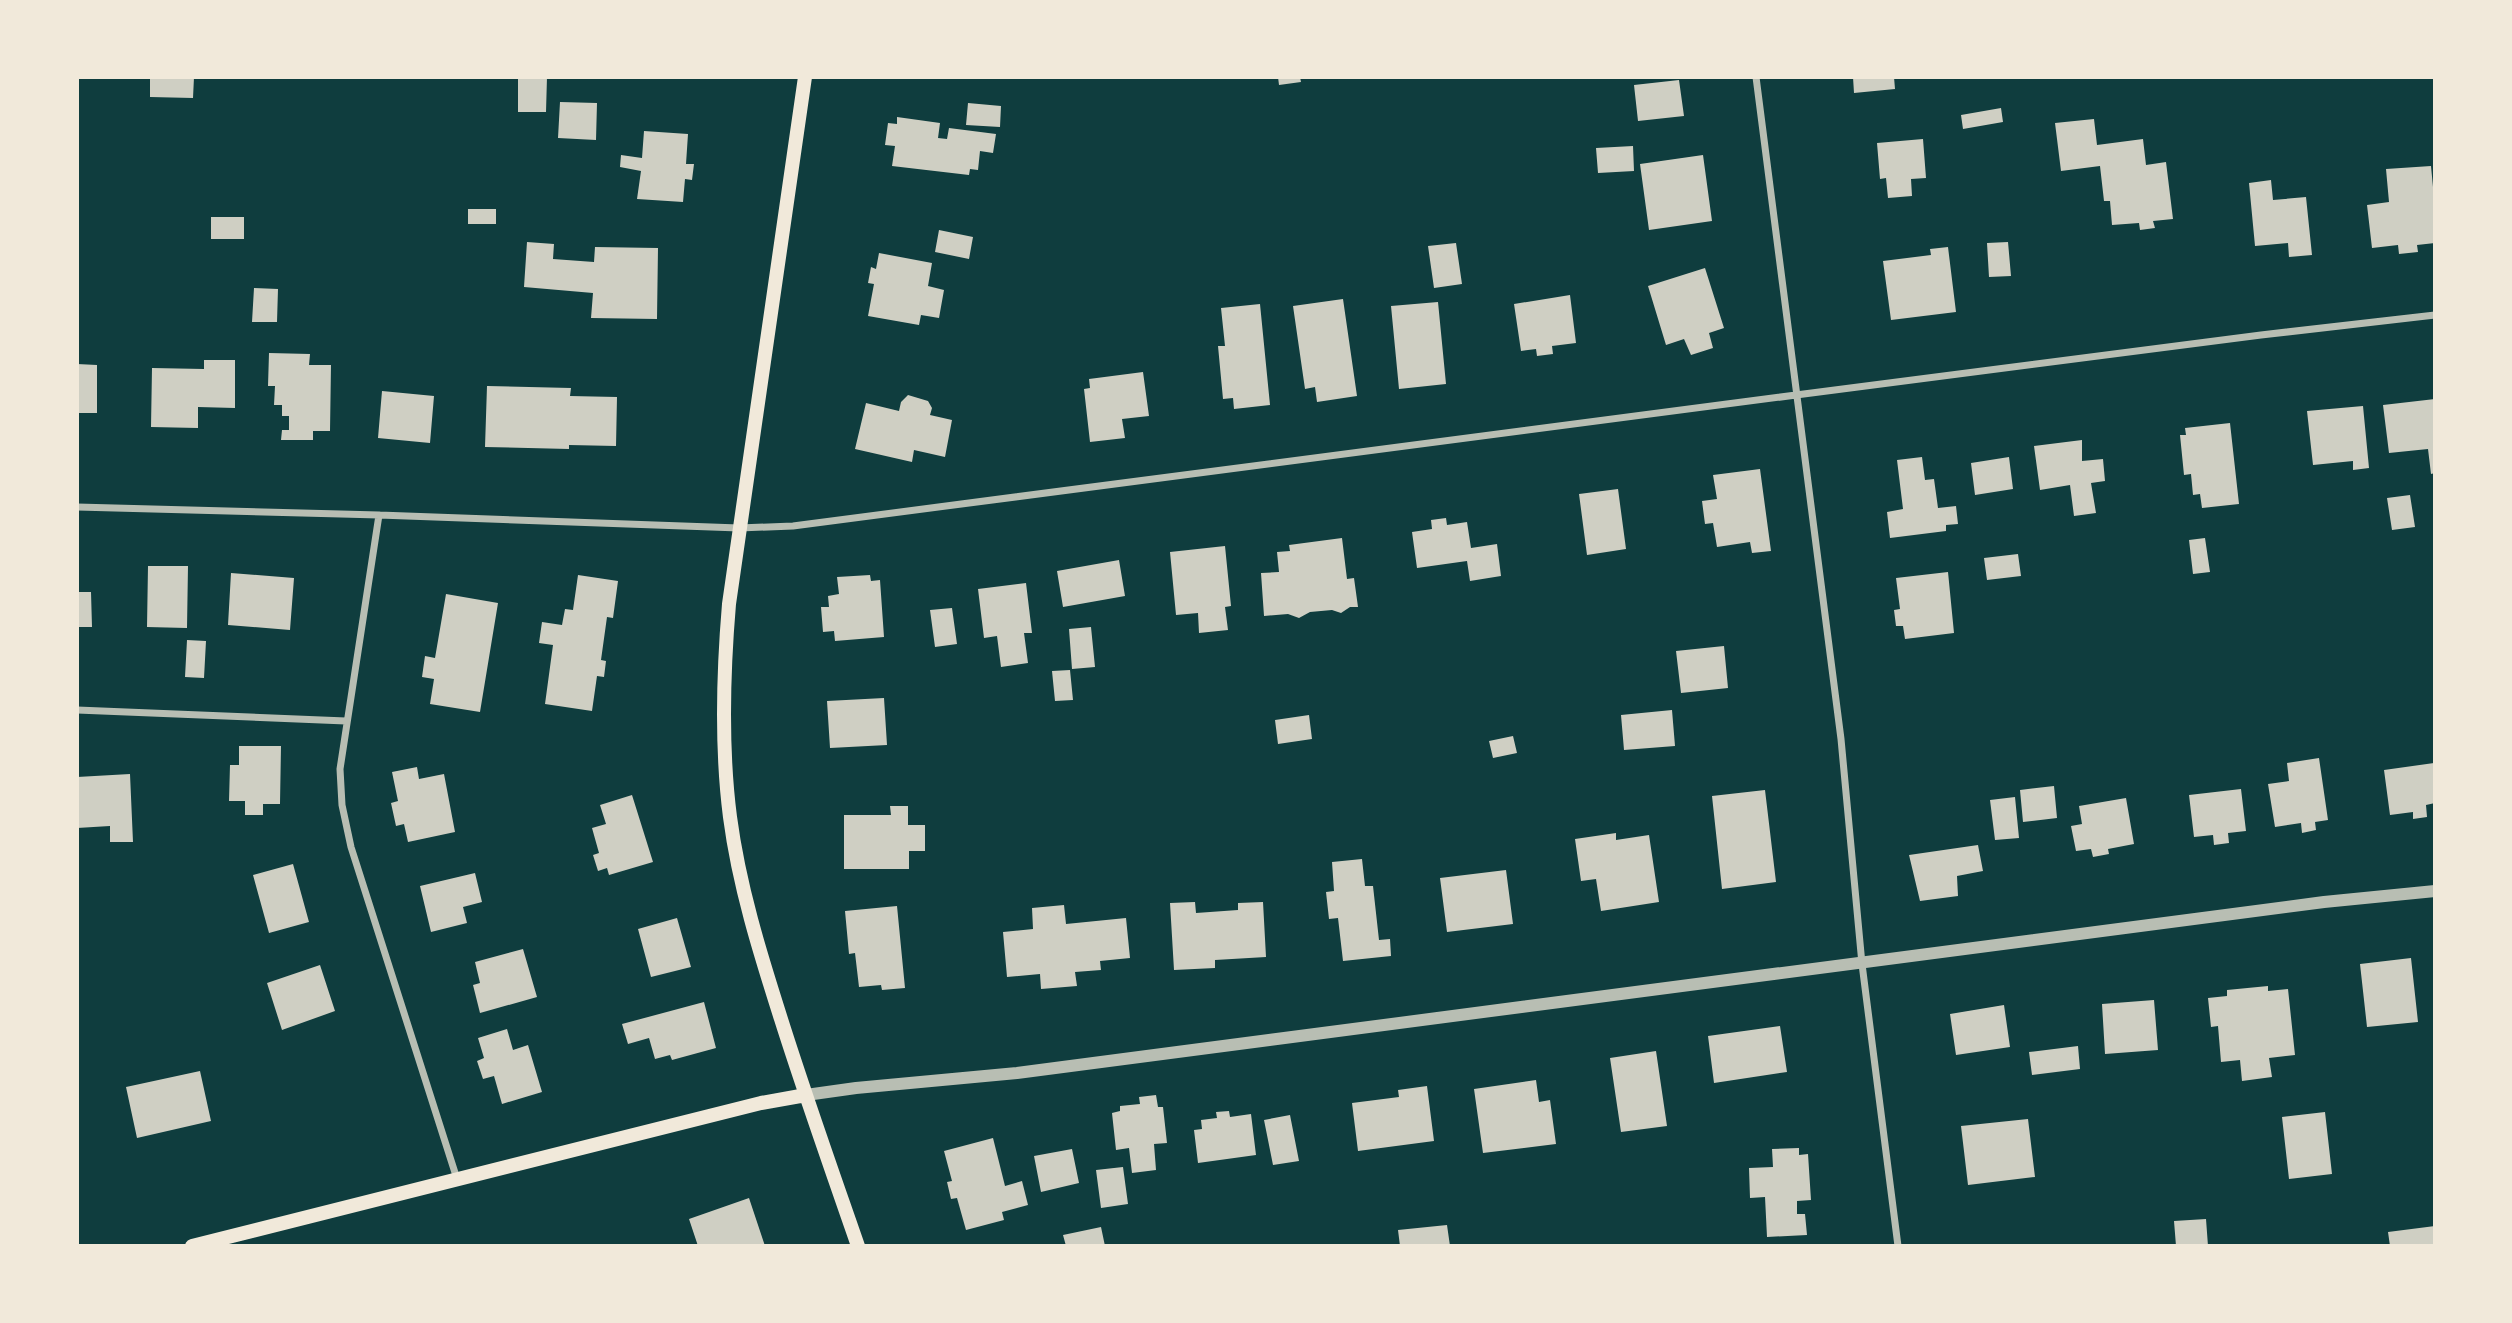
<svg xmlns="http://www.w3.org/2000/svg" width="2512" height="1323" font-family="Overpass,sans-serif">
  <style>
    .building { fill: #cfcfc3 }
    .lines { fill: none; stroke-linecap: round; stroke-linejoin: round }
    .minor { stroke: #b8beb3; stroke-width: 7 }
    .tertiary { stroke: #b8beb3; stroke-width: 12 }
    .secondary { stroke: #f1e9da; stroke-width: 14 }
  </style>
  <rect width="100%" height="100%" fill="#0f3d3e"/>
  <path class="building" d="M 150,77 L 194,77 L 193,98 L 150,97 Z
    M 518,77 L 547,77 L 546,112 L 518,112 Z
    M 1278,77 L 1300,77 L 1301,82 L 1279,85 Z
    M 1853,77 L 1894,77 L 1895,89 L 1854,93 Z
    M 1679,80 L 1684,116 L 1638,121 L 1634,85 Z
    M 560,102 L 597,103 L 596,140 L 558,138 Z
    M 968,103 L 1001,106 L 1000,127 L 966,125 Z
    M 2001,108 L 2003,122 L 1963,129 L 1961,115 Z
    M 897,117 L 940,123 L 938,138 L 947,139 L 949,128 L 996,134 L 993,153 L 980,151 L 978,170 L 970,169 L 969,175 L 892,166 L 895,146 L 885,145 L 888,123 L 897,124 Z
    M 2094,119 L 2097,145 L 2143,139 L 2146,165 L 2166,162 L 2173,219 L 2153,221 L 2155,228 L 2140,230 L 2139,223 L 2112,225 L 2110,201 L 2104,201 L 2100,166 L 2061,171 L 2055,123 Z
    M 644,131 L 688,134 L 686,164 L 694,164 L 692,180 L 685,179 L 683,202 L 637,199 L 641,171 L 620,167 L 621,155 L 642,158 Z
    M 1923,139 L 1926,178 L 1911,179 L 1912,196 L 1888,198 L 1886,178 L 1880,179 L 1877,143 Z
    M 1633,146 L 1634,171 L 1598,173 L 1596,148 Z
    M 1703,155 L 1712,221 L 1649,230 L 1640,164 Z
    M 2431,166 L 2435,208 L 2435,243 L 2417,245 L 2418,252 L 2399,254 L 2398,245 L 2372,248 L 2367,205 L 2389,202 L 2386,169 Z
    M 2271,180 L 2273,200 L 2306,197 L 2312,255 L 2289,257 L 2288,243 L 2255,246 L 2249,183 Z
    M 468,209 L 496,209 L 496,224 L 468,224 Z
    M 211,217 L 244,217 L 244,239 L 211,239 Z
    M 939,230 L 973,237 L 969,259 L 935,252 Z
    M 527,242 L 554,244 L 553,259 L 594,262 L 595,247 L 658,248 L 657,319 L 591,318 L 593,293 L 524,287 Z
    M 2008,242 L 2011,276 L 1989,277 L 1987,243 Z
    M 1456,243 L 1462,284 L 1434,288 L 1428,246 Z
    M 1948,247 L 1956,312 L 1891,320 L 1883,261 L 1931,255 L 1930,249 Z
    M 879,253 L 932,263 L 928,286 L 944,290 L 939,318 L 921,315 L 919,325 L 868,316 L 874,284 L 868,283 L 871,267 L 876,269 Z
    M 1705,268 L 1724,328 L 1709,333 L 1713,348 L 1691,355 L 1684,339 L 1666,345 L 1648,286 Z
    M 254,288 L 278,289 L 277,322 L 252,322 Z
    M 1570,295 L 1576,343 L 1552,346 L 1553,354 L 1537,356 L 1536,349 L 1521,351 L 1514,304 Z
    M 1343,299 L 1357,396 L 1317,402 L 1315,387 L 1305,389 L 1293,306 Z
    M 1438,302 L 1446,384 L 1399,389 L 1391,306 Z
    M 1260,304 L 1270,405 L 1234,409 L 1233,398 L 1223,399 L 1218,346 L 1225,346 L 1221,308 Z
    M 269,353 L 310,354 L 309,365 L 331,365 L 330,431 L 313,431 L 313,440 L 281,440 L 282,430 L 289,430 L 289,416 L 282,416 L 282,405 L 274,405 L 275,386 L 268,386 Z
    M 204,360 L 235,360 L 235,408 L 198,407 L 198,428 L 151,427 L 152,368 L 204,369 Z
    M 77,364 L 97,365 L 97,413 L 77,413 Z
    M 1143,372 L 1149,416 L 1122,419 L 1125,438 L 1090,442 L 1084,389 L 1090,388 L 1089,379 Z
    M 487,386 L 571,388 L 570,396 L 617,397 L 616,446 L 569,445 L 569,449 L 485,447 Z
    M 382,391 L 434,396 L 430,443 L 378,438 Z
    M 908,395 L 928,401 L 932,408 L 930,415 L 952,420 L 945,457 L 914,450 L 912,462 L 855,449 L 866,403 L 899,411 L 901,402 Z
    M 2435,399 L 2435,473 L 2431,474 L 2428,449 L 2389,453 L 2383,405 Z
    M 2363,406 L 2369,468 L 2353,470 L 2353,461 L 2313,465 L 2307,411 Z
    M 2230,423 L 2239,504 L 2202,508 L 2200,494 L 2193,495 L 2191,474 L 2184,475 L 2180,435 L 2186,435 L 2185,428 Z
    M 2082,440 L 2082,461 L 2103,459 L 2105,481 L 2091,483 L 2096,513 L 2074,516 L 2070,485 L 2040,490 L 2034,446 Z
    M 1922,457 L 1925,480 L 1934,479 L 1938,508 L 1956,506 L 1958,524 L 1946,525 L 1946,531 L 1890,538 L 1887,512 L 1903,509 L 1897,460 Z
    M 2009,457 L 2013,489 L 1975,495 L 1971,463 Z
    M 1760,469 L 1771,551 L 1752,553 L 1750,542 L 1717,547 L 1713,523 L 1705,524 L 1702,501 L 1717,499 L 1713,475 Z
    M 1618,489 L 1626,549 L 1587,555 L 1579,494 Z
    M 2410,495 L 2415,527 L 2392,530 L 2387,498 Z
    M 1446,518 L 1447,525 L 1467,522 L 1471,548 L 1497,544 L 1501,576 L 1470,581 L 1467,561 L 1417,568 L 1412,532 L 1432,529 L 1431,520 Z
    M 1342,538 L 1347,579 L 1354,578 L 1358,607 L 1350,607 L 1341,613 L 1332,610 L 1310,612 L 1299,618 L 1288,614 L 1264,616 L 1261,573 L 1279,572 L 1277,552 L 1290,551 L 1289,545 Z
    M 2205,538 L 2210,572 L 2193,574 L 2189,540 Z
    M 1225,546 L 1231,606 L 1225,607 L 1228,630 L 1199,633 L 1198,613 L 1176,615 L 1170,552 Z
    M 2018,554 L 2021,576 L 1987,580 L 1984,558 Z
    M 1119,560 L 1125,596 L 1063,607 L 1057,571 Z
    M 148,566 L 188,566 L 187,628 L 147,627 Z
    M 1948,572 L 1954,633 L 1905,639 L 1903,626 L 1896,626 L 1894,610 L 1900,609 L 1896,578 Z
    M 231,573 L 294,578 L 290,630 L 228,625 Z
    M 578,575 L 618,581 L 613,618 L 607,617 L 601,660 L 606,661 L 604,677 L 597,676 L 592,711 L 545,704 L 553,645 L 539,643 L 542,622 L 562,625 L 565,609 L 573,610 Z
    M 870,575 L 871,581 L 880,580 L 884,637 L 835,641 L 834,631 L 823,632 L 821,607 L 829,607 L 828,596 L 839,594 L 837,577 Z
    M 1026,583 L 1032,633 L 1024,633 L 1028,663 L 1001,667 L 997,636 L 984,638 L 978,589 Z
    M 77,592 L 91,592 L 92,627 L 77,627 Z
    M 446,594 L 498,603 L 480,712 L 430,704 L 434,679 L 422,677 L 425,656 L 435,658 Z
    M 952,608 L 957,644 L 935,647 L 930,610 Z
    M 1091,627 L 1095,667 L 1072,669 L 1069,629 Z
    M 187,640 L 206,641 L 204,678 L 185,677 Z
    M 1724,646 L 1728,688 L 1681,693 L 1676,651 Z
    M 1070,670 L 1073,700 L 1055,701 L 1052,671 Z
    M 884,698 L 887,745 L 830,748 L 827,701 Z
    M 1672,710 L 1675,746 L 1624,750 L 1621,715 Z
    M 1309,715 L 1312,739 L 1278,744 L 1275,720 Z
    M 1513,736 L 1517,753 L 1493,758 L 1489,741 Z
    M 239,746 L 281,746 L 280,804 L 263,804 L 263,815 L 245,815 L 245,801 L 229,801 L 230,765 L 239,765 Z
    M 2319,758 L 2328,820 L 2315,822 L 2316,830 L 2302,833 L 2301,823 L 2275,827 L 2268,784 L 2289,781 L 2287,763 Z
    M 2434,763 L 2435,803 L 2426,805 L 2427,817 L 2413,819 L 2413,812 L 2390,815 L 2384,770 Z
    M 417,767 L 419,779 L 444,774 L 455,832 L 408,842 L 404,824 L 396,826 L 391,803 L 398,801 L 392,772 Z
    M 130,774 L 133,842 L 110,842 L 110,826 L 77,828 L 77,777 Z
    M 2054,786 L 2057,818 L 2023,822 L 2020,790 Z
    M 2241,789 L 2246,831 L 2228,833 L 2229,843 L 2214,845 L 2213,835 L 2194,837 L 2189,795 Z
    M 1765,790 L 1776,882 L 1722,889 L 1712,796 Z
    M 632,795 L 653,862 L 609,875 L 607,868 L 598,871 L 593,855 L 599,853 L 592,828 L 606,824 L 600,805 Z
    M 2015,797 L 2019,838 L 1995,840 L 1990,800 Z
    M 2126,798 L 2134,844 L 2108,849 L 2109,854 L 2093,857 L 2091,849 L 2076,851 L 2071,826 L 2082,824 L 2079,806 Z
    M 890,806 L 908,806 L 908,825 L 925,825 L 925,851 L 909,851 L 909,869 L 844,869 L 844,815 L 891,815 Z
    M 1616,833 L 1616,840 L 1649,835 L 1659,902 L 1601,911 L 1596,879 L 1581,881 L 1575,839 Z
    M 1978,845 L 1983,871 L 1957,876 L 1958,896 L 1920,901 L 1909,855 Z
    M 1362,859 L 1365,886 L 1373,886 L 1379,940 L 1390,939 L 1391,956 L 1343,961 L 1338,918 L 1329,919 L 1326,892 L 1334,891 L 1332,862 Z
    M 293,864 L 309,922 L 269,933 L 253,875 Z
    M 1506,870 L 1513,924 L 1447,932 L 1440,878 Z
    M 475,873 L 482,902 L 463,907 L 467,923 L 431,932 L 420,886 Z
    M 1195,902 L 1196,913 L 1238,910 L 1238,903 L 1263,902 L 1266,957 L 1215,960 L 1215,968 L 1174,970 L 1170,903 Z
    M 1064,905 L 1066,924 L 1126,918 L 1130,958 L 1100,961 L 1101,970 L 1075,972 L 1077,986 L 1041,989 L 1040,974 L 1007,977 L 1003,932 L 1033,929 L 1032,908 Z
    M 897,906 L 905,988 L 882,990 L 881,985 L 859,987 L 855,953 L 849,954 L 845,911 Z
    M 677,918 L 691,967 L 651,977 L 638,929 Z
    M 523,949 L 537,997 L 480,1013 L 473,985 L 480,983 L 475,962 Z
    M 2411,958 L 2418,1022 L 2367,1027 L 2360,964 Z
    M 320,965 L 335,1011 L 282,1030 L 267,983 Z
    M 2268,986 L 2268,991 L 2288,989 L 2295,1055 L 2269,1058 L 2272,1077 L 2242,1081 L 2240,1060 L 2221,1062 L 2218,1026 L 2211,1027 L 2208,998 L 2227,996 L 2227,990 Z
    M 2154,1000 L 2158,1050 L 2105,1054 L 2102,1004 Z
    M 704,1002 L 716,1048 L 672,1060 L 670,1055 L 655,1059 L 649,1038 L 628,1044 L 622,1024 Z
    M 2004,1005 L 2010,1047 L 1956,1055 L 1950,1014 Z
    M 1780,1026 L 1787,1072 L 1714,1083 L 1708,1036 Z
    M 507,1029 L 513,1050 L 528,1045 L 542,1092 L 502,1104 L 494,1076 L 483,1079 L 477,1061 L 484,1058 L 478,1038 Z
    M 2078,1046 L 2080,1069 L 2032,1075 L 2029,1052 Z
    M 1656,1051 L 1667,1126 L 1621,1132 L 1610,1058 Z
    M 200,1071 L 211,1121 L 137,1138 L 126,1087 Z
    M 1536,1080 L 1539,1102 L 1550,1100 L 1556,1144 L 1483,1153 L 1474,1089 Z
    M 1427,1086 L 1434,1141 L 1358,1151 L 1352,1103 L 1399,1097 L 1398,1090 Z
    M 1156,1095 L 1158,1107 L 1163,1107 L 1167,1143 L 1154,1144 L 1156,1170 L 1132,1173 L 1129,1148 L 1116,1150 L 1112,1113 L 1120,1111 L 1120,1106 L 1140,1104 L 1139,1097 Z
    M 1229,1111 L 1230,1117 L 1251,1114 L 1256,1155 L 1198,1163 L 1194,1130 L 1202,1129 L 1201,1120 L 1217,1118 L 1216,1112 Z
    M 2325,1112 L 2332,1174 L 2289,1179 L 2282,1117 Z
    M 1290,1115 L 1299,1161 L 1273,1165 L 1264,1120 Z
    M 2028,1119 L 2035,1177 L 1968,1185 L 1961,1126 Z
    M 993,1138 L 1005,1186 L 1022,1181 L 1028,1205 L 1002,1212 L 1004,1220 L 966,1230 L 957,1198 L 951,1199 L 947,1182 L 952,1181 L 944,1151 Z
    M 1799,1148 L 1799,1155 L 1808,1154 L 1811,1200 L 1797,1201 L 1797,1214 L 1805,1214 L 1807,1235 L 1767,1237 L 1765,1197 L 1750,1198 L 1749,1168 L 1773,1167 L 1772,1149 Z
    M 1072,1149 L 1079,1183 L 1041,1192 L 1034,1156 Z
    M 1123,1167 L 1128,1204 L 1101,1208 L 1096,1170 Z
    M 749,1198 L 765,1246 L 698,1246 L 689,1219 Z
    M 2206,1219 L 2208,1246 L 2176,1246 L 2174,1221 Z
    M 1447,1225 L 1450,1246 L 1400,1246 L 1398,1230 Z
    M 2435,1226 L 2435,1246 L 2390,1246 L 2388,1232 Z
    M 1101,1227 L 1105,1246 L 1066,1246 L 1063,1235 Z"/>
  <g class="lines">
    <path class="minor" d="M 1756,77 L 1841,739 L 1862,964 L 1898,1246
      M 77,507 L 379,515 L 739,528 L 793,526 L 1796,395 L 2261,335 L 2435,315
      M 379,515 L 340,769 L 342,805 L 351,847 L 457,1179
      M 77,710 L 346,721"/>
    <path class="tertiary" d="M 806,1095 L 856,1088 L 1017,1073 L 2324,902 L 2435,891"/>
    <path class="secondary" d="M 805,77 L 729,604 C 723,675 721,747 730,817 C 739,886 760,953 781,1019 C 805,1095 832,1171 858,1246
      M 192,1246 L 761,1103 L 806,1095"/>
  </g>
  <rect width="2512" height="1323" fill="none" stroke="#f1e9da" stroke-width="158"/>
</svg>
